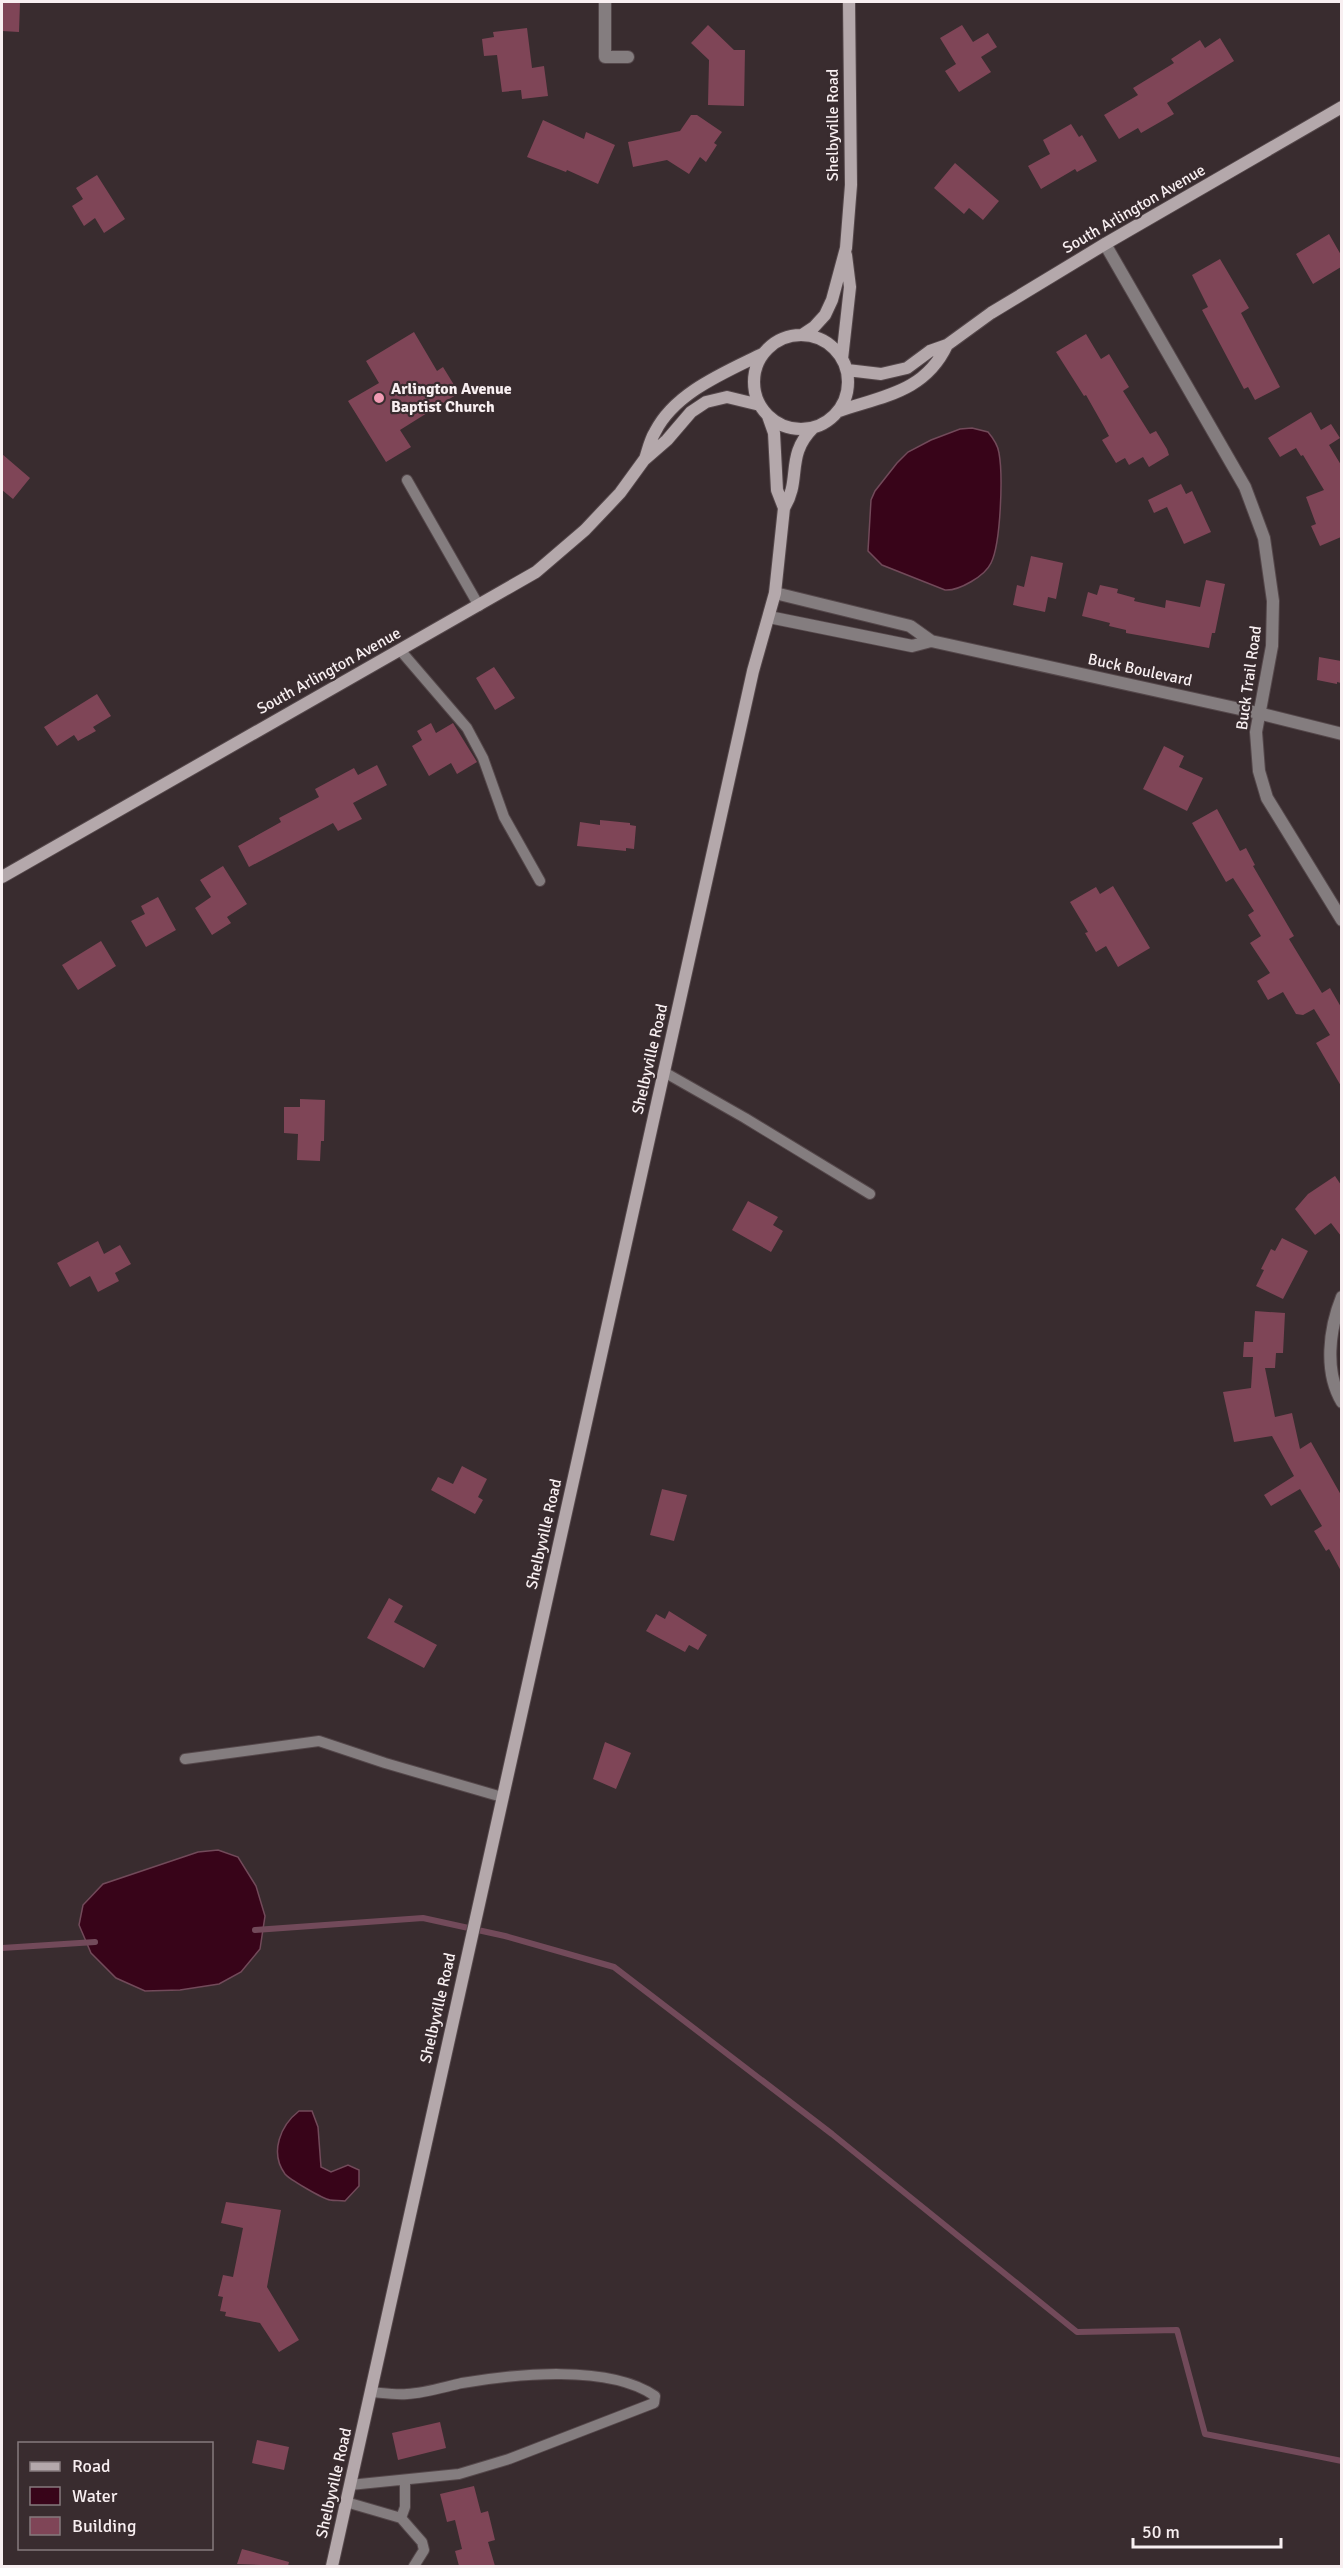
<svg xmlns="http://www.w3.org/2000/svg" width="1343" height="2568" font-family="Signika,sans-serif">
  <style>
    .water { fill: #380419; stroke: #724a5a; stroke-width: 1.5 }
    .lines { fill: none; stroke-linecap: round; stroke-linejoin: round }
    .stream { stroke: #724a5a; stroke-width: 6 }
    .building { fill: #7f4557 }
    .lane-casing { stroke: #54474a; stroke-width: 12 }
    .street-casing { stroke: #54474a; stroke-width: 14 }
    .secondary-casing { stroke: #54474a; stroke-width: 14 }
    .lane { stroke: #847d7f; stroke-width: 10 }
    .street { stroke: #847d7f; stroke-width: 12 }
    .secondary { stroke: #b4a8ab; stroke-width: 12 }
    .poi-dot { fill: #f19ab3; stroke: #392c2f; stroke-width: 2 }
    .labels { text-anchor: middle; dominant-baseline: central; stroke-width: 4.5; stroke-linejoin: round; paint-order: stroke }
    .street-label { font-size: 16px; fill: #f8eff1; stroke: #392c2f }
    .poi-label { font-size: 16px; font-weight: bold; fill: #f8eff1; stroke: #392c2f; text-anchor: start }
  </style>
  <rect width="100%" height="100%" fill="#392c2f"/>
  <path class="water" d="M 972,428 L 988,432 C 993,438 998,445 999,453 C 1003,475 1001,543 991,563 C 985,576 959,591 945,590 L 882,565 L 868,551 L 871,500 L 875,491 L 897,463 L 908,452 L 931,440 L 960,429 Z
    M 218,1850 L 238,1857 L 256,1886 L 265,1916 L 260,1949 L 241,1972 L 219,1984 L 180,1990 L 145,1991 L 116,1978 L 91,1953 L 79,1925 L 83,1905 L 103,1884 L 198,1852 Z
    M 299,2111 L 312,2111 L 318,2127 L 321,2167 L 331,2172 L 348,2165 L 359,2170 L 359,2186 L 345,2201 C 340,2200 335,2201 330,2200 C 323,2199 289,2179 285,2174 C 269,2152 281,2125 299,2111 Z"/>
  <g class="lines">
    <path class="stream" d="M 255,1930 L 423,1918 L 505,1936 L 614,1967 L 832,2134 L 1077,2332 L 1177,2330 L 1205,2434 L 1342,2461
      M 2,1948 L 95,1942"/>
  </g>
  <path class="building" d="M 2,2 L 20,2 L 19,32 L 2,31 Z
    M 708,25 L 734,50 L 745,50 L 744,106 L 708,105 L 709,60 L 691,43 Z
    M 962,25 L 973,42 L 988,33 L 997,47 L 981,57 L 991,72 L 959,92 L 945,71 L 956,64 L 940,38 Z
    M 527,28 L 532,68 L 544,66 L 548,96 L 522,99 L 521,90 L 502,92 L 497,55 L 484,56 L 482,39 L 494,37 L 493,32 Z
    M 1220,38 L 1234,61 L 1167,103 L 1174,114 L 1141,133 L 1138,128 L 1119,139 L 1104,115 L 1138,95 L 1133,88 L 1174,63 L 1171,59 L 1200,40 L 1205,48 Z
    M 691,115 L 697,115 L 722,132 L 714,143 L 717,145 L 706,162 L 700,157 L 689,174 L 667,160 L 633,167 L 628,142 L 680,131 Z
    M 543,120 L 584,139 L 586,132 L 615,145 L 598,184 L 567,170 L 566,172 L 527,157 Z
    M 1071,124 L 1079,137 L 1082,135 L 1097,161 L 1077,172 L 1075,169 L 1041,189 L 1028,166 L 1050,154 L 1043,140 Z
    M 955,163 L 999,201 L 983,220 L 969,208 L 964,214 L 934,188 Z
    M 97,175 L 125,219 L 104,233 L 95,218 L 84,226 L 72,206 L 83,199 L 76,188 Z
    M 1329,234 L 1341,255 L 1341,267 L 1313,284 L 1296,254 Z
    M 1220,259 L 1249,308 L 1241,313 L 1280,387 L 1255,400 L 1248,387 L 1244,389 L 1202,310 L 1208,307 L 1192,275 Z
    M 414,332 L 437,371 L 443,367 L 459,393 L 400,430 L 411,447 L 386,462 L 348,401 L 379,383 L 366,361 Z
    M 1086,334 L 1101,359 L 1109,354 L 1129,387 L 1123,391 L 1150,434 L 1156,431 L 1167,449 L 1169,455 L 1149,467 L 1143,457 L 1129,465 L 1125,458 L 1116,463 L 1102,440 L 1109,436 L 1103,425 L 1086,395 L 1084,396 L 1056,352 Z
    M 1311,412 L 1321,430 L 1331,424 L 1340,438 L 1329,445 L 1341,465 L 1341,537 L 1320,546 L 1311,526 L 1316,524 L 1306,497 L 1324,490 L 1303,455 L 1301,456 L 1296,448 L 1280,457 L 1268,438 Z
    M 2,454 L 30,478 L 13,499 L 2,490 Z
    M 1181,484 L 1186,494 L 1192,491 L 1211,532 L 1184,544 L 1167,507 L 1154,513 L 1148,500 Z
    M 1031,556 L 1063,563 L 1056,599 L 1048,597 L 1045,612 L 1013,605 L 1017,585 L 1024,587 Z
    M 1206,580 L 1225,584 L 1215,633 L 1212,633 L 1209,648 L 1126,633 L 1126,630 L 1109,626 L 1110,623 L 1082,616 L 1088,592 L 1097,595 L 1100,585 L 1118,589 L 1117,593 L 1135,598 L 1134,601 L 1165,608 L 1166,600 L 1200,607 Z
    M 1319,657 L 1341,661 L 1341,683 L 1337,682 L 1337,684 L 1317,680 Z
    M 494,667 L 515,698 L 495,710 L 476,678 Z
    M 97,694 L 111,716 L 93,727 L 96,731 L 78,741 L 74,735 L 57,746 L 44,727 Z
    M 431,723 L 436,733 L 453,723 L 477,762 L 457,774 L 451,763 L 429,776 L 412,746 L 422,740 L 417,731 Z
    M 1164,746 L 1184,756 L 1179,767 L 1203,778 L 1187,811 L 1143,789 Z
    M 377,765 L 387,785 L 353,803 L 362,819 L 338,831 L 333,823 L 249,867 L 238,846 L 281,822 L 279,818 L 319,797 L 315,789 L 354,768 L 358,775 Z
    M 1217,809 L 1240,851 L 1246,848 L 1255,865 L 1253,866 L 1294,936 L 1289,939 L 1322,993 L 1330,988 L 1341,1007 L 1341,1086 L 1316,1043 L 1330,1035 L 1314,1009 L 1303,1015 L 1296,1014 L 1283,992 L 1268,1000 L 1257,981 L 1270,973 L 1250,943 L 1261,936 L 1248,915 L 1254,911 L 1233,878 L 1226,882 L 1192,823 Z
    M 600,820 L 630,823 L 630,825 L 636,826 L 634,849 L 626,848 L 626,851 L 577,846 L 580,822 L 600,825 Z
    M 223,866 L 247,904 L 227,917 L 231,923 L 212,935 L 195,908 L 211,897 L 200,880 Z
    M 1113,886 L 1150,948 L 1118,967 L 1106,946 L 1096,952 L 1085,933 L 1088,932 L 1070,902 L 1096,887 L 1100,894 Z
    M 158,897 L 176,930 L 146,947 L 131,921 L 145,914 L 141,906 Z
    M 101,941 L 116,966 L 78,990 L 62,965 Z
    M 300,1099 L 325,1100 L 324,1141 L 321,1141 L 320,1161 L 297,1160 L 298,1134 L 284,1133 L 284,1107 L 300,1107 Z
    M 1335,1176 L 1341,1185 L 1341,1236 L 1331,1223 L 1315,1235 L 1295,1209 L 1308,1194 Z
    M 748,1201 L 778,1217 L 773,1225 L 783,1231 L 771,1252 L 732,1230 Z
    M 1282,1238 L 1308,1251 L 1283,1299 L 1256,1286 L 1264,1270 L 1261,1269 L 1271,1249 L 1275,1251 Z
    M 98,1241 L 104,1254 L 120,1245 L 131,1264 L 115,1273 L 119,1281 L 98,1292 L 90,1276 L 70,1287 L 57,1263 Z
    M 1255,1311 L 1285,1313 L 1283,1353 L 1276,1353 L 1275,1368 L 1265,1368 L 1275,1417 L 1292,1413 L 1300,1449 L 1311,1442 L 1341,1495 L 1341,1571 L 1329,1549 L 1326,1551 L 1314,1531 L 1322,1526 L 1300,1489 L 1271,1506 L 1264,1495 L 1294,1476 L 1272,1436 L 1234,1442 L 1223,1392 L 1251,1388 L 1253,1357 L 1243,1357 L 1244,1342 L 1253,1342 Z
    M 462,1466 L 487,1479 L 478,1497 L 483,1500 L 475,1514 L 431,1490 L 438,1477 L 453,1484 Z
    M 662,1489 L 687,1495 L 674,1541 L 650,1535 Z
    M 389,1598 L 403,1606 L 394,1622 L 437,1645 L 424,1668 L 367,1638 Z
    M 669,1611 L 707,1635 L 698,1650 L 689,1645 L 685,1652 L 646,1631 L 656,1614 L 665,1619 Z
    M 605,1742 L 631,1753 L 616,1789 L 593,1779 Z
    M 226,2202 L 281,2210 L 267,2287 L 299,2340 L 279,2352 L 260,2323 L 225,2316 L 226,2312 L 220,2311 L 223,2297 L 218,2296 L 223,2275 L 233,2277 L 243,2228 L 221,2223 Z
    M 440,2422 L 446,2448 L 398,2460 L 392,2433 Z
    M 257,2440 L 289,2447 L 284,2470 L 252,2463 Z
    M 474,2486 L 481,2513 L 488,2511 L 495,2540 L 488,2542 L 495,2566 L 459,2566 L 455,2551 L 462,2549 L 455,2520 L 447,2522 L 440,2494 Z
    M 242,2549 L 289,2562 L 288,2566 L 237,2564 Z"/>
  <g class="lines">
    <g class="lane-casing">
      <path id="lane" d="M 407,480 L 479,606
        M 400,650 L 467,728 L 483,758 L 504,817 L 540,881
        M 664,1072 L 745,1118 L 870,1194
        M 185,1759 L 319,1741 L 385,1763 L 502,1797
        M 350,2485 L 459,2474 L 509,2459 L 654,2403 L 655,2396 C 609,2364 514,2374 462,2383 C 444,2387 425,2393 407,2394 C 395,2395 383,2393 371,2392
        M 346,2502 L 401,2518 L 405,2507 L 405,2481
        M 401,2518 L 422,2542 L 424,2550 L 414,2566"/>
    </g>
    <g class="street-casing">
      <path id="street" d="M 605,2 L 605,57 L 628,57
        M 1105,244 L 1245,487 L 1264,538 L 1273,601 L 1272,646 L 1256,732 L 1259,771 L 1267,798 L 1342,920
        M 769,617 L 912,646 L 931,641 L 910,626 L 775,593
        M 931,641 L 1258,713 L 1342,734
        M 1342,1297 C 1329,1329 1324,1372 1342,1402"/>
    </g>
    <g class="secondary-casing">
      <path id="secondary" d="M754 382a47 47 0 1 1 94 0a47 47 0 1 1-94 0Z
        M 802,335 L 814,327 L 825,315 L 832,300 L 846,248 L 851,185 L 849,2
        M 842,359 L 850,287 L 846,255
        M 847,370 L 881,374 L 907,368 L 930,351 L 947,345 L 991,313 L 1105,244 L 1342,107
        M 839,411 C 883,396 925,392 947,345
        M 768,416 L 774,433 L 777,490 L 784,508
        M 645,459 C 648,450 650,440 655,432 C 675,392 726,372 764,353
        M 2,877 L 536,572 L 585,530 L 620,493 L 644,460 L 667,440 L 691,412 L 706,402 L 727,397 L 760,405
        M 332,2566 L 753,671 L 775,593 L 784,508 C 802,479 785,456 813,428"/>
    </g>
    <use href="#lane" class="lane"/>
    <use href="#street" class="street"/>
    <use href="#secondary" class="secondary"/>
  </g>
  <circle class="poi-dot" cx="379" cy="398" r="6"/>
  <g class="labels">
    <g class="street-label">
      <text transform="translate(833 125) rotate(-90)">Shelbyville Road</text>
      <text transform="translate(1134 209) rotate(-30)">South Arlington Avenue</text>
      <text transform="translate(1140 670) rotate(12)">Buck Boulevard</text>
      <text transform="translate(329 671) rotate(-29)">South Arlington Avenue</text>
      <text transform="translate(1249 678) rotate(-82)">Buck Trail Road</text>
      <text transform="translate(650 1059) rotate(-77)">Shelbyville Road</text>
      <text transform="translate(544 1534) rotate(-77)">Shelbyville Road</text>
      <text transform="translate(438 2008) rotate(-77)">Shelbyville Road</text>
      <text transform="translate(334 2483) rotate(-77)">Shelbyville Road</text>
    </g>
    <g class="poi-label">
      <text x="391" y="389">Arlington Avenue<tspan x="391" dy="18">Baptist Church</tspan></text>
    </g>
  </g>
  <rect width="1343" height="2568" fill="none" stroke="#f8eff1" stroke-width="6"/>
  <rect x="18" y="2442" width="195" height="108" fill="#392c2f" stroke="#857a7d" stroke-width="1.5"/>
  <rect x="30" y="2462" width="30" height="9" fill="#b4a8ab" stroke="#857a7d" stroke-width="1.5"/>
  <text x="72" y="2472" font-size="18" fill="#f8eff1">Road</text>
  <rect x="30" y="2487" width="30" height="18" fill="#380419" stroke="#857a7d" stroke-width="1.5"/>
  <text x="72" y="2502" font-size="18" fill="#f8eff1">Water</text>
  <rect x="30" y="2517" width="30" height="18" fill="#7f4557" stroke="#857a7d" stroke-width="1.5"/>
  <text x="72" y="2532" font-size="18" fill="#f8eff1">Building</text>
  <path d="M1133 2538v9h148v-9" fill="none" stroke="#f8eff1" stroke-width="3"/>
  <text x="1142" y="2538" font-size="18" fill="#f8eff1" stroke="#392c2f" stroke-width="4.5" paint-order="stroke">50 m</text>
</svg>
